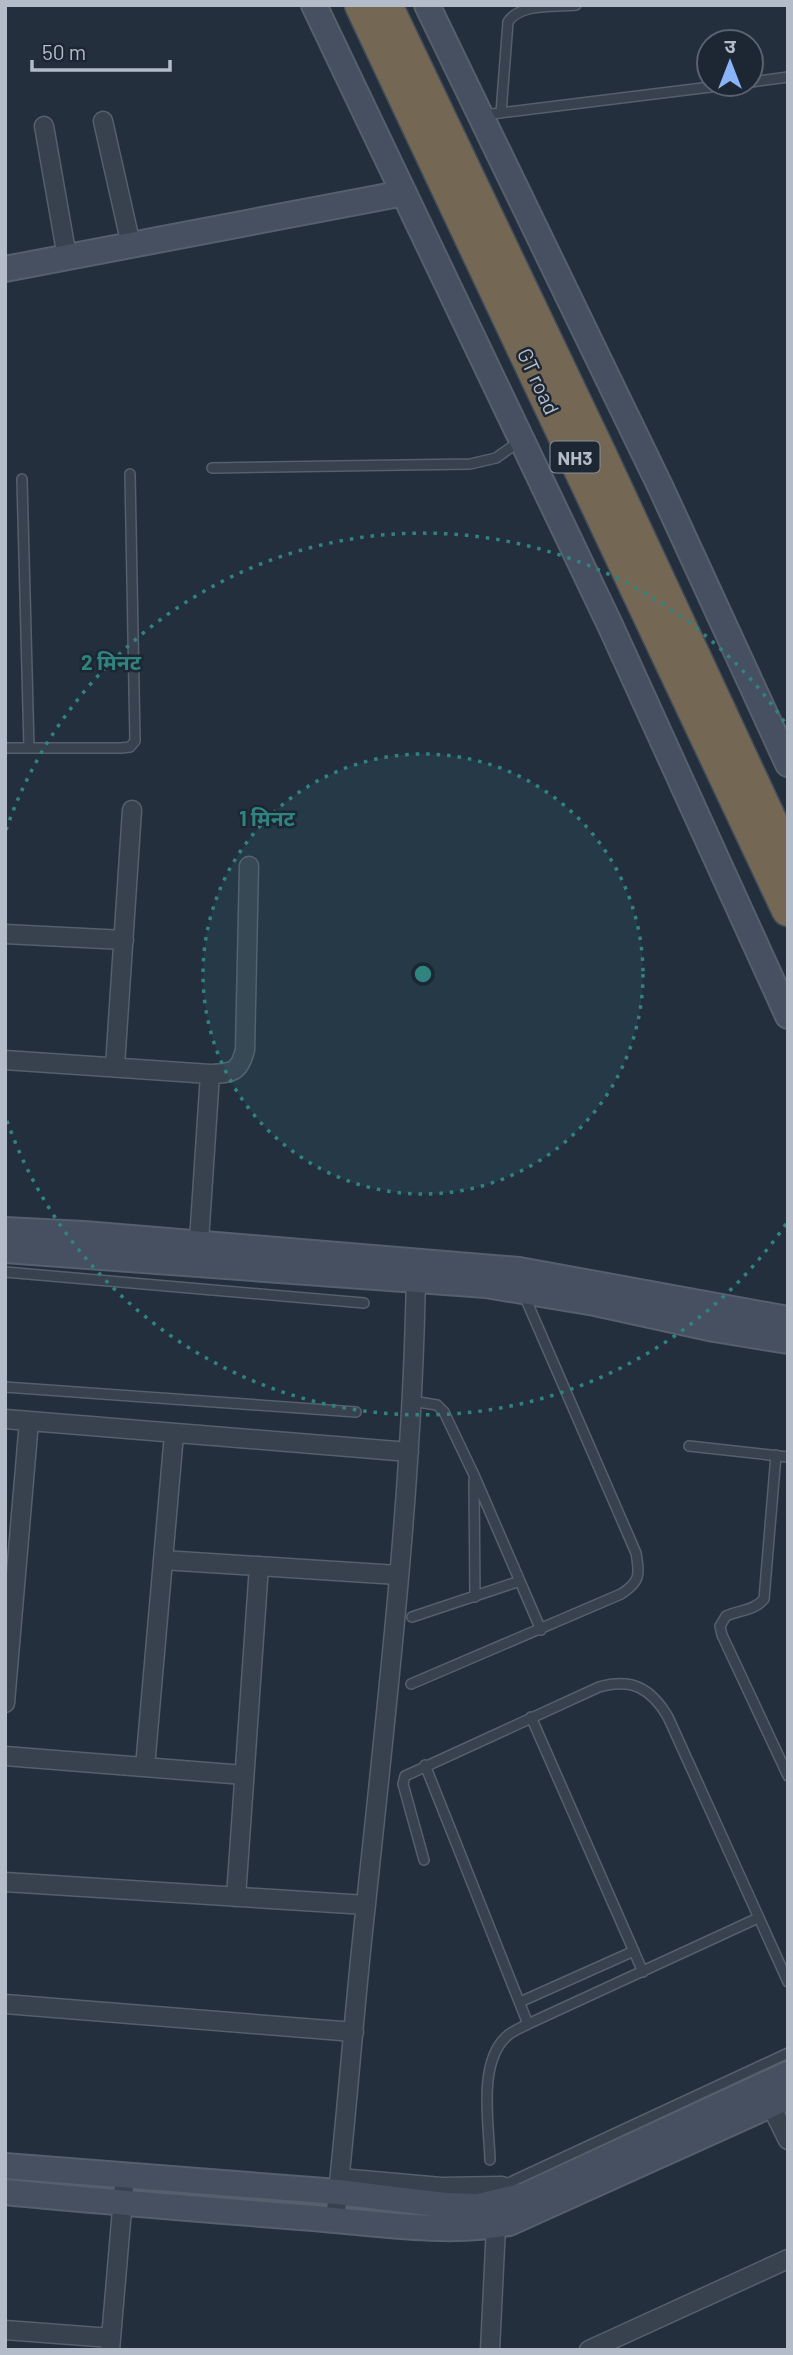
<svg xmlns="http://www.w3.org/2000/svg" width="793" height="2355" font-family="Barlow,'Noto Sans Devanagari',sans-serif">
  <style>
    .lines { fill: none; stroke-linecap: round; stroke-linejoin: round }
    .lane-casing { stroke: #565f6c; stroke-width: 12 }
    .street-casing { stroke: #565f6c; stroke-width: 21 }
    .secondary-casing { stroke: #565f6c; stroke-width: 28 }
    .highway-casing { stroke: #434c59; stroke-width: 35 }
    .lane { stroke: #38414e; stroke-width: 9 }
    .street { stroke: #38414e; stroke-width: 18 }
    .secondary { stroke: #465061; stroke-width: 24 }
    .highway { stroke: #746855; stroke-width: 32 }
    .ring { fill: none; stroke: #308480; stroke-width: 3.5; stroke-dasharray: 3.5 7 }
    .labels { text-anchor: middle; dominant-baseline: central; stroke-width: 5; stroke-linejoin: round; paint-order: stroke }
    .shield { fill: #1d2633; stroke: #878f9c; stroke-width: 2 }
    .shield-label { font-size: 19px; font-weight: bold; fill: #b4bcc9 }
    .street-label { font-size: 21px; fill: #b4bcc9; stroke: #1d2633 }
    .centre { fill: #308480; stroke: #1d2633; stroke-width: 3.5 }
    .ring-label { font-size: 21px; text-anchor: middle; font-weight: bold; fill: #308480; stroke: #1d2633; stroke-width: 5; stroke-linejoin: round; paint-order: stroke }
  </style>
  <rect width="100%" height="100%" fill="#242f3e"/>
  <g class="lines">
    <g class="lane-casing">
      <path id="lane" d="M 751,82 L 788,77
        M 501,113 L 508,22 C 520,3 555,7 576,5
        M 483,115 L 735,84
        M 212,468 L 470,464 L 496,458 L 520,441
        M 22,479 L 29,748
        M 5,748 L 121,748 L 130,747 L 135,741 L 130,474
        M 5,1272 L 364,1303
        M 5,1387 L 356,1412
        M 412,1401 L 437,1405 L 444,1412 L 474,1475 L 541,1630
        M 689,1446 L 788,1457
        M 776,1455 L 764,1599 C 754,1611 739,1610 726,1616 L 720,1626 L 722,1635 L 788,1776
        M 474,1480 L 475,1597
        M 412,1617 L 520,1581
        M 411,1684 L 621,1594 C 640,1582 640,1575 636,1553 L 524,1295
        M 531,1717 L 643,1972
        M 425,1765 L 528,2024 L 758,1918
        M 424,1860 L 403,1784 L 405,1776 L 599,1687 C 632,1678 651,1688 668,1717 L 788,1982
        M 520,2002 L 634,1951
        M 490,2160 C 489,2124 478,2065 505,2038 C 511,2031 521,2028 528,2024
        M 502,2186 L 788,2053"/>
    </g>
    <g class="street-casing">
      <path id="street" d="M 103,121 L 131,245
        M 44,126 L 67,257
        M 5,934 L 124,940
        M 5,1060 L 210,1074 C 232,1073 239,1073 245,1050 L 249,866
        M 115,1066 L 132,810
        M 198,1256 L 210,1074
        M 5,1419 L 409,1452
        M 163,1560 L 398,1575
        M 5,1703 L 29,1421
        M 5,1756 L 244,1775
        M 145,1767 L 174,1434
        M 5,1882 L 366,1905
        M 236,1897 L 259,1566
        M 5,2004 L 354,2032
        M 766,2096 L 788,2140
        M 340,2178 L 441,2187 L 502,2186
        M 335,2220 C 347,2115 354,2009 366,1904 C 388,1694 413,1482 416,1271
        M 5,2330 L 111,2338
        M 110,2350 L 125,2174
        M 490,2350 L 496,2226
        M 589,2350 L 788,2259"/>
    </g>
    <g class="secondary-casing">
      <path id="secondary" d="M 314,5 L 611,627 L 788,1016
        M 427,5 L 661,488 L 788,764
        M 5,269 L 404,193
        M 5,1230 L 84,1234 L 519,1270 L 788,1319
        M 5,1250 L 486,1285 L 595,1303 L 714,1329 L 788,1341
        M 5,2166 L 338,2192 L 445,2205 L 478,2206 L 526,2195 L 788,2074
        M 5,2192 C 108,2202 210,2210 313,2218 C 371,2223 452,2235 509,2223 L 788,2097"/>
    </g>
    <g class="highway-casing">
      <path id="highway" d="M 361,5 L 788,910
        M 386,5 L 601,456 L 788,858"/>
    </g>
    <use href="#lane" class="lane"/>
    <use href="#street" class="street"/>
    <use href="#secondary" class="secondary"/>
    <use href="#highway" class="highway"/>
  </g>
  <circle cx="423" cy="974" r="220" fill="#308480" fill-opacity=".12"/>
  <g class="ring">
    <circle cx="423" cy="974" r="220"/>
    <path d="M786 1224A441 441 0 0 1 6 1118M6 830A441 441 0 0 1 786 724"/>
  </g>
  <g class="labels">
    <rect class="shield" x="550.5" y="441.5" width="49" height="31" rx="5"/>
    <g class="shield-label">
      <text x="575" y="457">NH3</text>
    </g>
    <g class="street-label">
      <text transform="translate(539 381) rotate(65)">GT road</text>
    </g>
  </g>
  <circle cx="423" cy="974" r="10" class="centre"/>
  <g class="ring-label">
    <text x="111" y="670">2 मिनट</text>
    <text x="267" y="826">1 मिनट</text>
  </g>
  <rect width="793" height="2355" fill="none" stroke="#b4bcc9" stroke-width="14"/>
  <g transform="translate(730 63)"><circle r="33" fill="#1d2633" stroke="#59626f" stroke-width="2"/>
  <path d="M0-5L12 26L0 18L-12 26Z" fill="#8ab4f8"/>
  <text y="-10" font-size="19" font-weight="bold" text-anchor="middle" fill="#b4bcc9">उ</text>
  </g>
  <path d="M32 60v10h138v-10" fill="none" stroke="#b4bcc9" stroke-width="3.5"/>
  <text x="42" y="60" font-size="21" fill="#b4bcc9" stroke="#1d2633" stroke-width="5" paint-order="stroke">50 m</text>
</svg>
